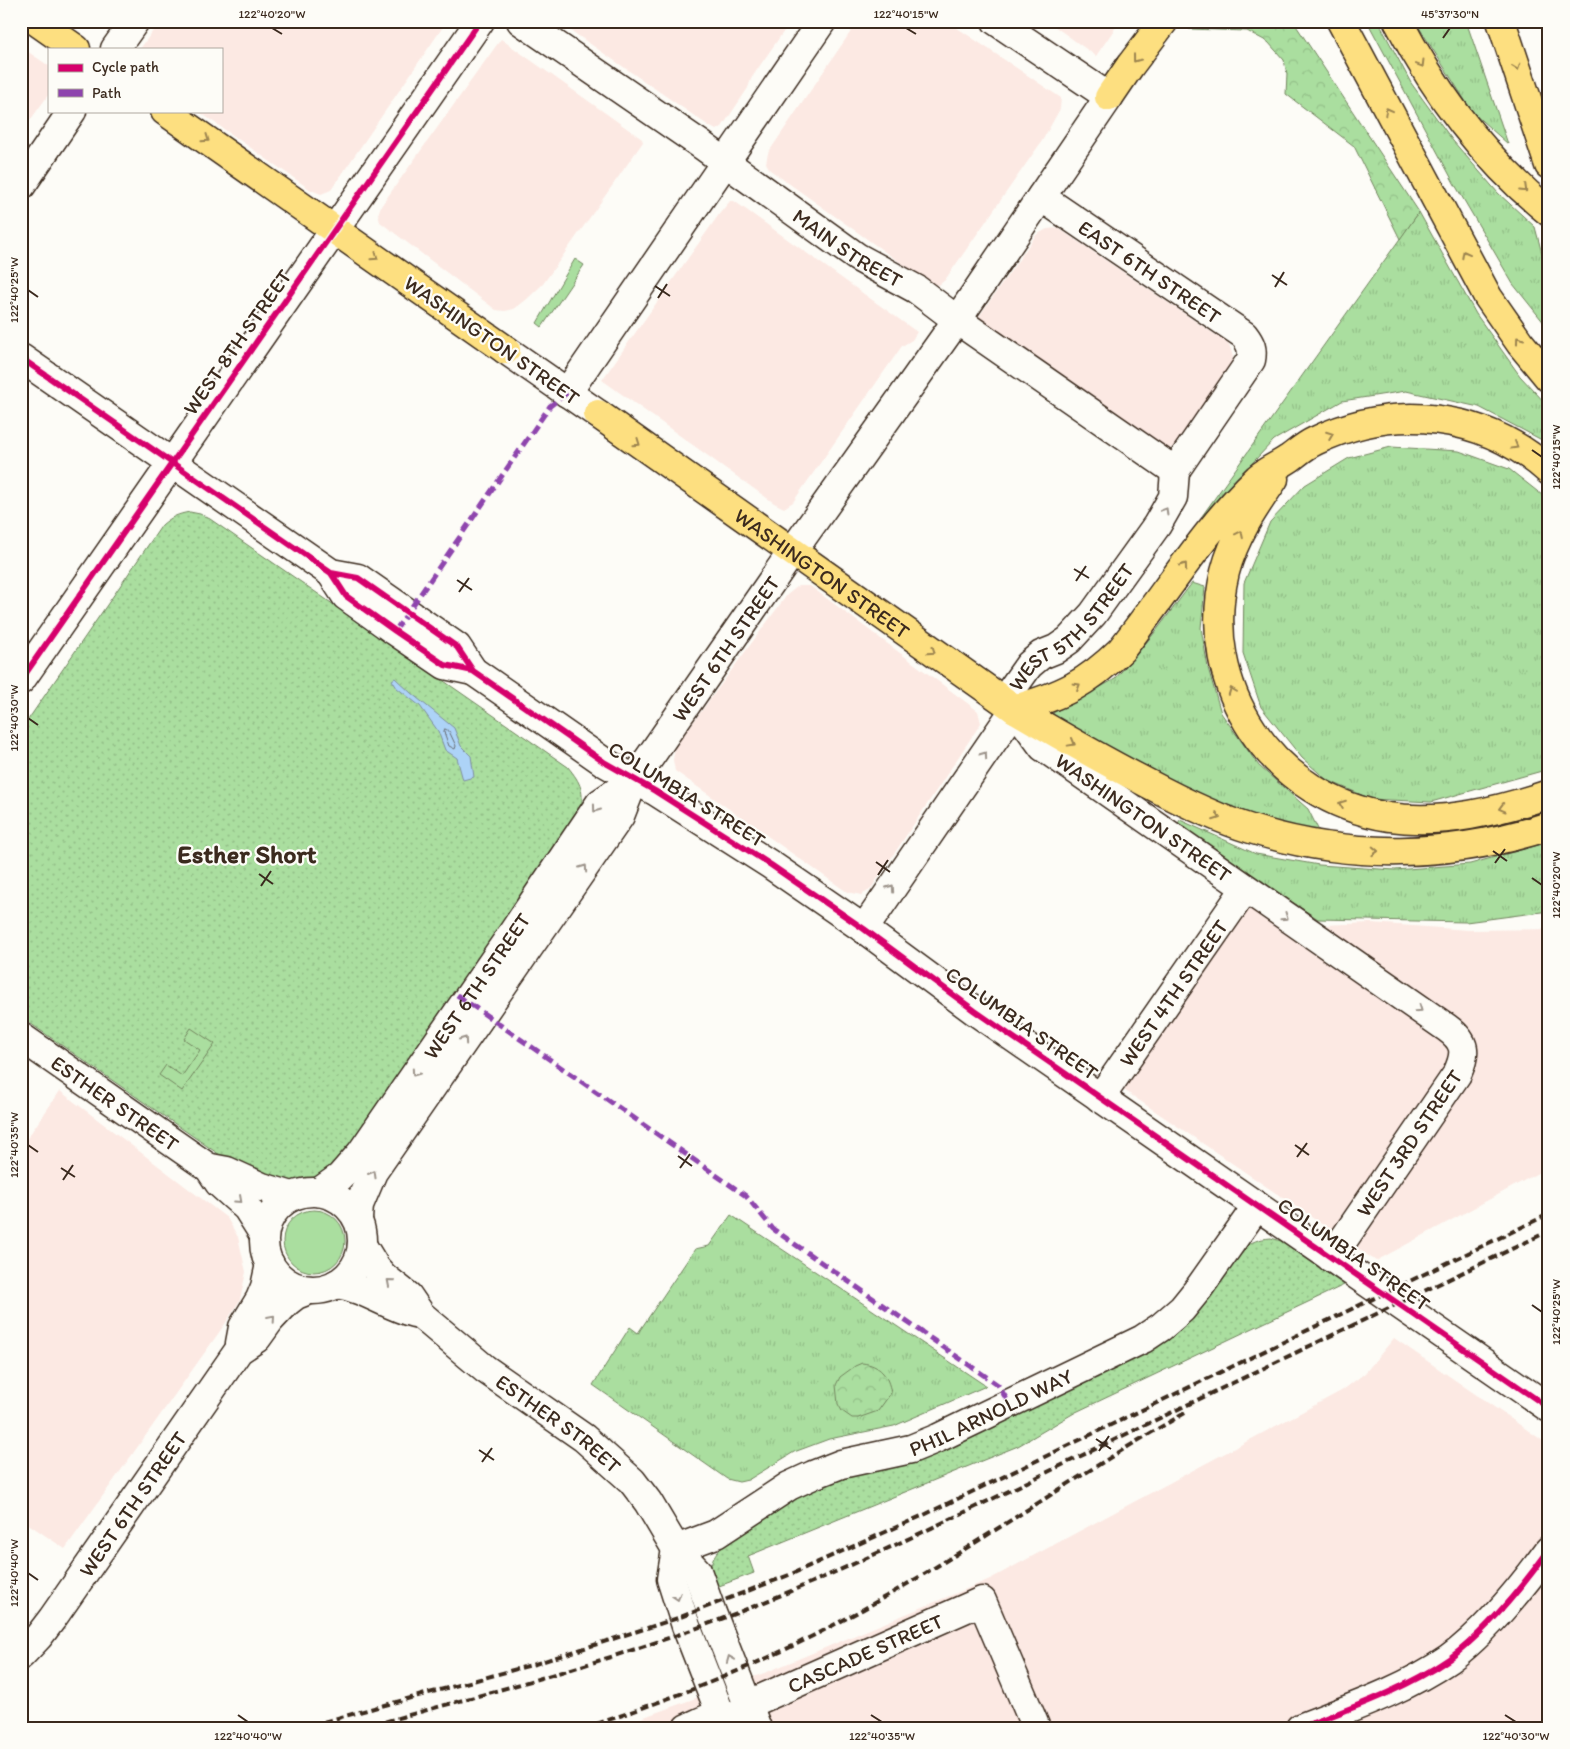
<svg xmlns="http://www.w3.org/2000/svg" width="1570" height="1749" font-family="Itim,sans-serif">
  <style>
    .built { fill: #fce9e3 }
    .grass { fill: url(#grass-tufts); stroke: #72845e }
    .forest { fill: url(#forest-crowns); stroke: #72845e }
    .park { fill: url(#park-dots); stroke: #72845e }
    .garden { fill: #aade9f; stroke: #72845e }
    .water { fill: #add3f7; stroke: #7f8fa0 }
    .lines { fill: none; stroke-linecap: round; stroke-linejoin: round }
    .shore { stroke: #696e75; stroke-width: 1 }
    .minor-casing { stroke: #3b2a1e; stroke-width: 31 }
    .major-casing { stroke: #3b2a1e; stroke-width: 31 }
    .highway-casing { stroke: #3b2a1e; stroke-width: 31 }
    .minor { stroke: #fdfcf7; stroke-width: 28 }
    .major { stroke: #fddf80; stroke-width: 28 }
    .highway { stroke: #fddf80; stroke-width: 28 }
    .rail { stroke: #3b2a1e; stroke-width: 4; stroke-dasharray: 8 4; stroke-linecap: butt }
    .quiet { stroke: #8e44ad; stroke-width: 5; stroke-dasharray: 10 5; stroke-linecap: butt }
    .cycleway-casing { stroke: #fdfcf7; stroke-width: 9 }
    .cycleway { stroke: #d6006c; stroke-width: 6 }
    .oneway { stroke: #9c844f }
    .oneway2 { stroke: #9c938a }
    .ticks { fill: none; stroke: #3b2a1e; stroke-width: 2 }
    .labels { text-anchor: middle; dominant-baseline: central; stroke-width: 4.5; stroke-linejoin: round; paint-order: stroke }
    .street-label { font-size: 21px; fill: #3b2a1e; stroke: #fdfcf7 }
    .district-label { font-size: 26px; font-weight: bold; fill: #3b2a1e; stroke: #fdfcf7 }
    .neatline { fill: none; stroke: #3b2a1e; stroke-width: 2 }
    .ticks-label { font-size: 12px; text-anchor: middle; fill: #3b2a1e }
  </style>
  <defs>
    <pattern id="grass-tufts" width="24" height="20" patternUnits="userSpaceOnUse" patternTransform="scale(1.25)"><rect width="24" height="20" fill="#aade9f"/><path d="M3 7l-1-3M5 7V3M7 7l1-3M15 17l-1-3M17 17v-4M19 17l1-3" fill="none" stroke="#93bf88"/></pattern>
    <pattern id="forest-crowns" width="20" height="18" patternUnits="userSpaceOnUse" patternTransform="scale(1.25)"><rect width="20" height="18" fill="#aade9f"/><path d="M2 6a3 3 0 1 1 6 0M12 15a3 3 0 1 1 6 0" fill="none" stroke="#93bf88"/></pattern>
    <pattern id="park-dots" width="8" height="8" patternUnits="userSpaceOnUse" patternTransform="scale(1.25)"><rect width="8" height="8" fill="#aade9f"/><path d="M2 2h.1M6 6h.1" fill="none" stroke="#93bf88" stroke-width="1.8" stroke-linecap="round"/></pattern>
  </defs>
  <rect width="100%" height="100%" fill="#fdfcf7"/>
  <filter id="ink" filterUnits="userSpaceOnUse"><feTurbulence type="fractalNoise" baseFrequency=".02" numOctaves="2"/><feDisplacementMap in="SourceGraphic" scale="10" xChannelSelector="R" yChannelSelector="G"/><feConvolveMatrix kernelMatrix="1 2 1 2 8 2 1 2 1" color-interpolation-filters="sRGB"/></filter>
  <g filter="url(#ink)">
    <path class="built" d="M 160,21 L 447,21 L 331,190 L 321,194 L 311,190 L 198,111 L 221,111 L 221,49 L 140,49 Z
      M 557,21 L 791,21 L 761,64 L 751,79 L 748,88 L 722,127 L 716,130 L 709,126 Z
      M 858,21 L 947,21 L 1061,98 L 1060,109 L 1042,141 L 945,280 L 939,285 L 930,283 L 888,254 L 770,170 L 766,163 L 768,153 Z
      M 1047,21 L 1120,21 L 1096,56 Z
      M 501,39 L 642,139 L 643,142 L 543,284 L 526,300 L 514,309 L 505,311 L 496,310 L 380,222 L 378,214 L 381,206 Z
      M 21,47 L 49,66 L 49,94 L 21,133 Z
      M 730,201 L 734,201 L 917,332 L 912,340 L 902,346 L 793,502 L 784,508 L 774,503 L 602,380 L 720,213 Z
      M 1058,228 L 1229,344 L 1233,357 L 1228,377 L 1176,445 L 1169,449 L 1160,447 L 1051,372 L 978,318 L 1036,235 L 1047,229 Z
      M 798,586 L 810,586 L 978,711 L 981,723 L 870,890 L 861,895 L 847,892 L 675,771 L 673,760 L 675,747 L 787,595 Z
      M 1257,885 L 1322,925 L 1371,923 L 1468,930 L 1549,929 L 1549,1167 L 1376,1261 L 1118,1086 Z
      M 60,1091 L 227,1218 L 238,1237 L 246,1272 L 240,1300 L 225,1324 L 65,1549 L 21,1519 L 21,1147 Z
      M 1394,1338 L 1549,1445 L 1549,1728 L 614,1728 L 767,1672 L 990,1579 L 1343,1390 L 1365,1373 Z"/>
    <path class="grass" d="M 1367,21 L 1378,21 L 1411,83 L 1453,141 L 1498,193 L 1535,227 L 1549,280 L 1549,329 L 1513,284 L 1454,183 Z
      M 1415,21 L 1466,21 L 1508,144 L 1473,113 Z
      M 1419,212 L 1476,314 L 1520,376 L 1549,407 L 1549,449 L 1540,439 L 1479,407 L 1406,391 L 1342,401 L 1274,440 L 1202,516 Z
      M 1391,447 L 1459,451 L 1509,469 L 1542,495 L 1549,505 L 1549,769 L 1431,802 L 1371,799 L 1327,780 L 1302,758 L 1261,707 L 1243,653 L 1244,583 L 1270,522 L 1305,485 L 1349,458 Z
      M 1192,583 L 1205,587 L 1201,628 L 1208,668 L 1221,713 L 1259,766 L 1308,809 L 1320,833 L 1299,830 L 1217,806 L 1053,716 L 1053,713 L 1115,679 L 1156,631 Z
      M 1180,820 L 1256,854 L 1319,865 L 1395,870 L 1470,864 L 1549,842 L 1549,911 L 1466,922 L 1318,919 L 1176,827 Z
      M 731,1215 L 986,1386 L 894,1426 L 829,1439 L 794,1452 L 748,1480 L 739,1482 L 727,1479 L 593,1385 L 630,1327 L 638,1333 L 695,1249 L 709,1246 Z"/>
    <path class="forest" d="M 1185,21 L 1293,21 L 1419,212 L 1400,239 L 1354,146 L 1286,94 L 1287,74 L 1284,60 L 1268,42 L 1247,31 L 1189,29 Z
      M 862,1363 C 880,1365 888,1375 891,1393 L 878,1411 L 858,1418 L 852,1418 L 842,1411 L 838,1404 L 836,1385 L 840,1377 L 855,1366 Z"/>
    <path class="park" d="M 190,512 L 200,514 L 210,519 L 568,767 C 581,783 585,792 580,813 L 342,1161 C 325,1174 307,1186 285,1184 C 273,1184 255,1175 243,1171 L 21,1017 L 21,730 L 162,525 C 171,517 178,514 190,512 Z
      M 1271,1238 L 1281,1241 L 1344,1285 L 1076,1412 L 1018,1446 L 748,1556 L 754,1573 L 711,1589 C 710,1570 708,1563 721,1548 L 809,1489 L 864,1473 L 906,1465 L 936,1454 L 1151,1350 L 1242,1249 C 1252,1241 1259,1239 1271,1238 Z"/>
    <path class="garden" d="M 575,259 L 584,265 L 542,327 L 537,323 Z
      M 191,1028 L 215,1044 L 182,1091 L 159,1075 L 166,1065 L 182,1076 L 200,1050 L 184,1039 Z
      M283 1241a31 31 0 1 1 62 0a31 31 0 1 1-62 0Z"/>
    <path class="water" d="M 395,678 L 411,693 L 454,728 L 461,746 L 471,756 L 474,777 L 463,780 L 457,758 L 445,750 L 438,731 L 420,706 L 397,688 L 392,680 Z"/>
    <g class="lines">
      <path class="shore" d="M 445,729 L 449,731 L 456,746 L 455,749 L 449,746 L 444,732 Z"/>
      <g class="minor-casing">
        <g id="minor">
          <path id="s1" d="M 521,21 L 703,146 L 857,257 L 916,289 L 957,320 L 1175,471"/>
          <path d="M 115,49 L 135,21"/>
          <path d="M 21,186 L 72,111"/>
          <path id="s2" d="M 1041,197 L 1244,335 C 1251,344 1253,349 1251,360 L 1175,471"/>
          <path d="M 506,350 L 598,414"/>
          <path d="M 21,358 L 331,573 L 358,578 L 457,647 L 473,671 L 551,725 L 604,762 L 655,791 L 771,865 L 864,929 L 975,1011 L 1549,1408"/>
          <path d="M 567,393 L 822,21"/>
          <path d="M 331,573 L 346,596 L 395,631 L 445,665 L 473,671"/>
          <path d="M 21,680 L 480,21"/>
          <path id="s3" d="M 1015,709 L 1043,747 L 1447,1028 C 1466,1042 1467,1052 1457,1074 L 1331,1258"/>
          <path id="s4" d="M 864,929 L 1015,709 L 1012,689 L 1029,665 L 1041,655 L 1056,649 L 1069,640 L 1093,614 L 1157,525 L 1173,497 L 1175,471"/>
          <path id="s5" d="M 21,1037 L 209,1168 L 219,1183 L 247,1208 L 264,1235"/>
          <path id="s6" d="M 1100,1098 L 1245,889"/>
          <path d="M 211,1168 L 227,1171 L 262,1187 L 292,1196"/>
          <circle cx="313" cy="1241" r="49"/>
          <path id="s7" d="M 319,1192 L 340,1177 L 361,1153 L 505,944 L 600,803 L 634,780"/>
          <path id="s8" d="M 358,1219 L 359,1205 L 373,1172 L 620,816 L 634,780 L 792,552 L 957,320 L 1109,97 L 996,21"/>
          <path id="s9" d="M 362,1245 L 376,1268 L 384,1277 L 408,1296 L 421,1315 L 485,1369 L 584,1438 L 632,1481 L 648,1502 L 676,1549 L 697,1571 L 712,1613 L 757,1728"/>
          <path d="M 336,1284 C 365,1288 387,1306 414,1313"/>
          <path d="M 240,1343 L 243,1327 L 260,1299 L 265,1287 L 270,1264"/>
          <path id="s10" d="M 676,1549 L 716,1534 L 789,1486 L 813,1475 L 841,1464 L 911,1449 L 938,1438 L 1143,1339 L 1161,1327 L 1182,1309 L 1199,1288 L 1257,1206"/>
          <path d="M 676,1549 L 671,1579 L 686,1626 L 726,1728"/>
          <path id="s11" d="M 21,1655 L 39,1636 L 52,1619 L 239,1350 L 257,1338 L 270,1320 L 287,1302 L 296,1295 L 309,1290"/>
          <path id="s12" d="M 747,1705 L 982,1601 L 1036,1728"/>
          <path d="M 687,1728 C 700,1723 724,1707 736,1719"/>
          <path d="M 1300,1728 C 1351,1708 1404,1690 1449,1659 C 1486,1632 1522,1587 1549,1550"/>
        </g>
      </g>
      <g class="major-casing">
        <g id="major">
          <path d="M 36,21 L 76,49"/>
          <path d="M 165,111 L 506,350"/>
          <path id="s13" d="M 598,414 L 1015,709"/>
        </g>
      </g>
      <g class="highway-casing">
        <path id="highway" d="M 1341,21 L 1488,297 L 1520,343 L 1549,378
          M 1398,21 C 1436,94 1485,160 1549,212
          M 1501,21 L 1549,165
          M 1109,97 L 1130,66 L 1164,21
          M 1274,479 C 1254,508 1234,537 1225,572 C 1197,687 1273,799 1389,817 C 1443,825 1498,811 1549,794
          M 1015,709 C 1062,695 1085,685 1121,650 C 1166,593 1205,529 1258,478 C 1267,470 1280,465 1290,458 C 1298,452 1306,445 1315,441 C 1394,403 1483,412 1549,471
          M 1015,709 C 1059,735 1103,760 1147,783 C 1181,801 1215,818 1251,829 C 1348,860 1452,858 1549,826"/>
      </g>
      <use href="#minor" class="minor"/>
      <use href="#major" class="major"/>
      <use href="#highway" class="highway"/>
      <path class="rail" d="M 301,1728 L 535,1664 L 678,1618 L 789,1575 L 926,1514 L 1549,1214
        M 362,1728 C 480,1695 601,1664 716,1621 C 843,1573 965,1512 1087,1453 C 1241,1379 1395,1305 1549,1231
        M 585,1728 C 667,1700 749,1670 826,1629 C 950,1565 1064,1482 1185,1413"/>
      <path class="quiet" d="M 395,631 L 550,406 L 567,393
        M 457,995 L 746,1196 L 773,1229 L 998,1385 L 1009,1403"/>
      <g class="cycleway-casing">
        <path id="cycleway" d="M 21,358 L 331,573 L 358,578 L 457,647 L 473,671 L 551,725 L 604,762 L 655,791 L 771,865 L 864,929 L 975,1011 L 1549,1408
          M 331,573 L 346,596 L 395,631 L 445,665 L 473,671
          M 21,680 L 480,21
          M 1300,1728 C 1351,1708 1404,1690 1449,1659 C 1486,1632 1522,1587 1549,1550"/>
      </g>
      <use href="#cycleway" class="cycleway"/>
    </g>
    <defs><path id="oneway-chevron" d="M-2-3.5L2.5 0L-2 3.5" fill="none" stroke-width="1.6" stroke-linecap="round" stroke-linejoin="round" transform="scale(1.25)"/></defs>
    <g class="oneway">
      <use href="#oneway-chevron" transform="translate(1136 59) rotate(127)"/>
      <use href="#oneway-chevron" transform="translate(1421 64) rotate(59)"/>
      <use href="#oneway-chevron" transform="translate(1517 67) rotate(71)"/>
      <use href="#oneway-chevron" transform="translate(1388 111) rotate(-118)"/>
      <use href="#oneway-chevron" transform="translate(206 139) rotate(35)"/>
      <use href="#oneway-chevron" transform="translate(1524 189) rotate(44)"/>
      <use href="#oneway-chevron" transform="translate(1465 254) rotate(-118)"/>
      <use href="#oneway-chevron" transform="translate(375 257) rotate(35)"/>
      <use href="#oneway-chevron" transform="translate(1519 340) rotate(-126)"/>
      <use href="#oneway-chevron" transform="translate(1330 435) rotate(-21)"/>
      <use href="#oneway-chevron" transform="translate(637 443) rotate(35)"/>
      <use href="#oneway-chevron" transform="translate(1515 446) rotate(30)"/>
      <use href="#oneway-chevron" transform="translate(1240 534) rotate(-64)"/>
      <use href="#oneway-chevron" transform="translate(1184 566) rotate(-54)"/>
      <use href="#oneway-chevron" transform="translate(932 651) rotate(35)"/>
      <use href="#oneway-chevron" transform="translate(1077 686) rotate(-31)"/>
      <use href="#oneway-chevron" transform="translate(1232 691) rotate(-111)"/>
      <use href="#oneway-chevron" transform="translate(1072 743) rotate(29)"/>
      <use href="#oneway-chevron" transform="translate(1342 804) rotate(-159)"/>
      <use href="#oneway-chevron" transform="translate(1502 808) rotate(165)"/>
      <use href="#oneway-chevron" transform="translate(1217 817) rotate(21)"/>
      <use href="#oneway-chevron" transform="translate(1375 851) rotate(2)"/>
    </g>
    <g class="oneway2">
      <use href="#oneway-chevron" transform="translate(1165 511) rotate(-59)"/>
      <use href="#oneway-chevron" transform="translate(984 755) rotate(-55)"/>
      <use href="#oneway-chevron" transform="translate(596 809) rotate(126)"/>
      <use href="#oneway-chevron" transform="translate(584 868) rotate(-55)"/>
      <use href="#oneway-chevron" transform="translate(891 888) rotate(-55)"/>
      <use href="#oneway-chevron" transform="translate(1285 917) rotate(35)"/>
      <use href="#oneway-chevron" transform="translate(1419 1009) rotate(35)"/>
      <use href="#oneway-chevron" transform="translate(464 1040) rotate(-55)"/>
      <use href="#oneway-chevron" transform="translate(415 1073) rotate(125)"/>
      <use href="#oneway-chevron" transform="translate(373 1174) rotate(-60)"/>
      <use href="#oneway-chevron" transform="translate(239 1200) rotate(42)"/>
      <use href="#oneway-chevron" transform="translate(390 1282) rotate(-139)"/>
      <use href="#oneway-chevron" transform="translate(272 1318) rotate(-49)"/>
      <use href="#oneway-chevron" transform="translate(677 1597) rotate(72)"/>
      <use href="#oneway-chevron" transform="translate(730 1659) rotate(-112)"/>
    </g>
  </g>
  <path class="ticks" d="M 272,28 L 282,34M 906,28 L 916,34M 1443,38 L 1450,28M 1272,275 L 1287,285M 655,286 L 670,296M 1275,287 L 1284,272M 28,290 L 38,297M 658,298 L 667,284M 1532,450 L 1542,457M 1074,569 L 1089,578M 457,580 L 472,590M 1076,581 L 1086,566M 459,592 L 469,578M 28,718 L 38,725M 1493,851 L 1507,861M 876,862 L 890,872M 1495,863 L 1505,849M 259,874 L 273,884M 878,875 L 888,860M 1532,878 L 1542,885M 261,886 L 271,871M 28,1145 L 38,1152M 1295,1145 L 1309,1155M 678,1156 L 692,1166M 1297,1157 L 1307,1143M 61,1168 L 75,1177M 680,1168 L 690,1154M 63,1180 L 73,1165M 1532,1305 L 1542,1312M 1096,1439 L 1111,1449M 479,1450 L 494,1460M 1099,1451 L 1109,1436M 482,1462 L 492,1448M 28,1573 L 38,1580M 238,1715 L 248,1722M 871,1715 L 882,1722M 1505,1715 L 1516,1722"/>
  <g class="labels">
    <g class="street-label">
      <text stroke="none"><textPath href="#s1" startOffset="398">MAIN STREET</textPath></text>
      <text stroke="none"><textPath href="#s2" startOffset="132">EAST 6TH STREET</textPath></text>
      <text transform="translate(492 340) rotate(35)">WASHINGTON STREET</text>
      <text transform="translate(237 342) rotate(-55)">WEST 8TH STREET</text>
      <text stroke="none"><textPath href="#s13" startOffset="275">WASHINGTON STREET</textPath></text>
      <text stroke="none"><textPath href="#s4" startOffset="374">WEST 5TH STREET</textPath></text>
      <text stroke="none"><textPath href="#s8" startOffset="682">WEST 6TH STREET</textPath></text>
      <text transform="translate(687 794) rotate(32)">COLUMBIA STREET</text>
      <text stroke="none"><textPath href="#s3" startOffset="170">WASHINGTON STREET</textPath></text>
      <text stroke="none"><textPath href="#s7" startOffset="261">WEST 6TH STREET</textPath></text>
      <text stroke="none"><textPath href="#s6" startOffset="128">WEST 4TH STREET</textPath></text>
      <text transform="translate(1022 1023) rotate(35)">COLUMBIA STREET</text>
      <text stroke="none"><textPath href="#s5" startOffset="115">ESTHER STREET</textPath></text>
      <text transform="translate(1409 1143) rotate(-56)">WEST 3RD STREET</text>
      <text transform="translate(1354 1254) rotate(35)">COLUMBIA STREET</text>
      <text stroke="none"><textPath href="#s10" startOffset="346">PHIL ARNOLD WAY</textPath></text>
      <text stroke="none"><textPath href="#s9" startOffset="268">ESTHER STREET</textPath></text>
      <text stroke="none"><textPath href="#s11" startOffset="188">WEST 6TH STREET</textPath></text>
      <text stroke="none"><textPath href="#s12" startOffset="129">CASCADE STREET</textPath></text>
    </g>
    <g class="district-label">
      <text x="247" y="854">Esther Short</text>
    </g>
  </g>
  <rect width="1570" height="1749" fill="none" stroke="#fdfcf7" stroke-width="55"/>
  <rect x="48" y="48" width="175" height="65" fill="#fdfcf7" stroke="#afa8a0"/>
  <rect x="58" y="64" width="25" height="8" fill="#d6006c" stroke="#afa8a0"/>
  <text x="92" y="72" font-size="15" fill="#3b2a1e">Cycle path</text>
  <rect x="58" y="89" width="25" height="8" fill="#8e44ad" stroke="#afa8a0"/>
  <text x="92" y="98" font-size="15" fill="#3b2a1e">Path</text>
  <rect x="28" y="28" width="1514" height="1694" class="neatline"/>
  <g class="ticks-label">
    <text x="272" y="18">122°40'20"W</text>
    <text x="906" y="18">122°40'15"W</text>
    <text x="1450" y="18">45°37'30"N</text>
    <text transform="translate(14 290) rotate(-90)" y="4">122°40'25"W</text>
    <text transform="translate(1556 457) rotate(-90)" y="4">122°40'15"W</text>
    <text transform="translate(14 718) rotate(-90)" y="4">122°40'30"W</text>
    <text transform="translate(1556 885) rotate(-90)" y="4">122°40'20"W</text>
    <text transform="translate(14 1145) rotate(-90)" y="4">122°40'35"W</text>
    <text transform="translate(1556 1312) rotate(-90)" y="4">122°40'25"W</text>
    <text transform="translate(14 1573) rotate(-90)" y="4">122°40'40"W</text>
    <text x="248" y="1740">122°40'40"W</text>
    <text x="882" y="1740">122°40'35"W</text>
    <text x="1516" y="1740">122°40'30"W</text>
  </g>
</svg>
